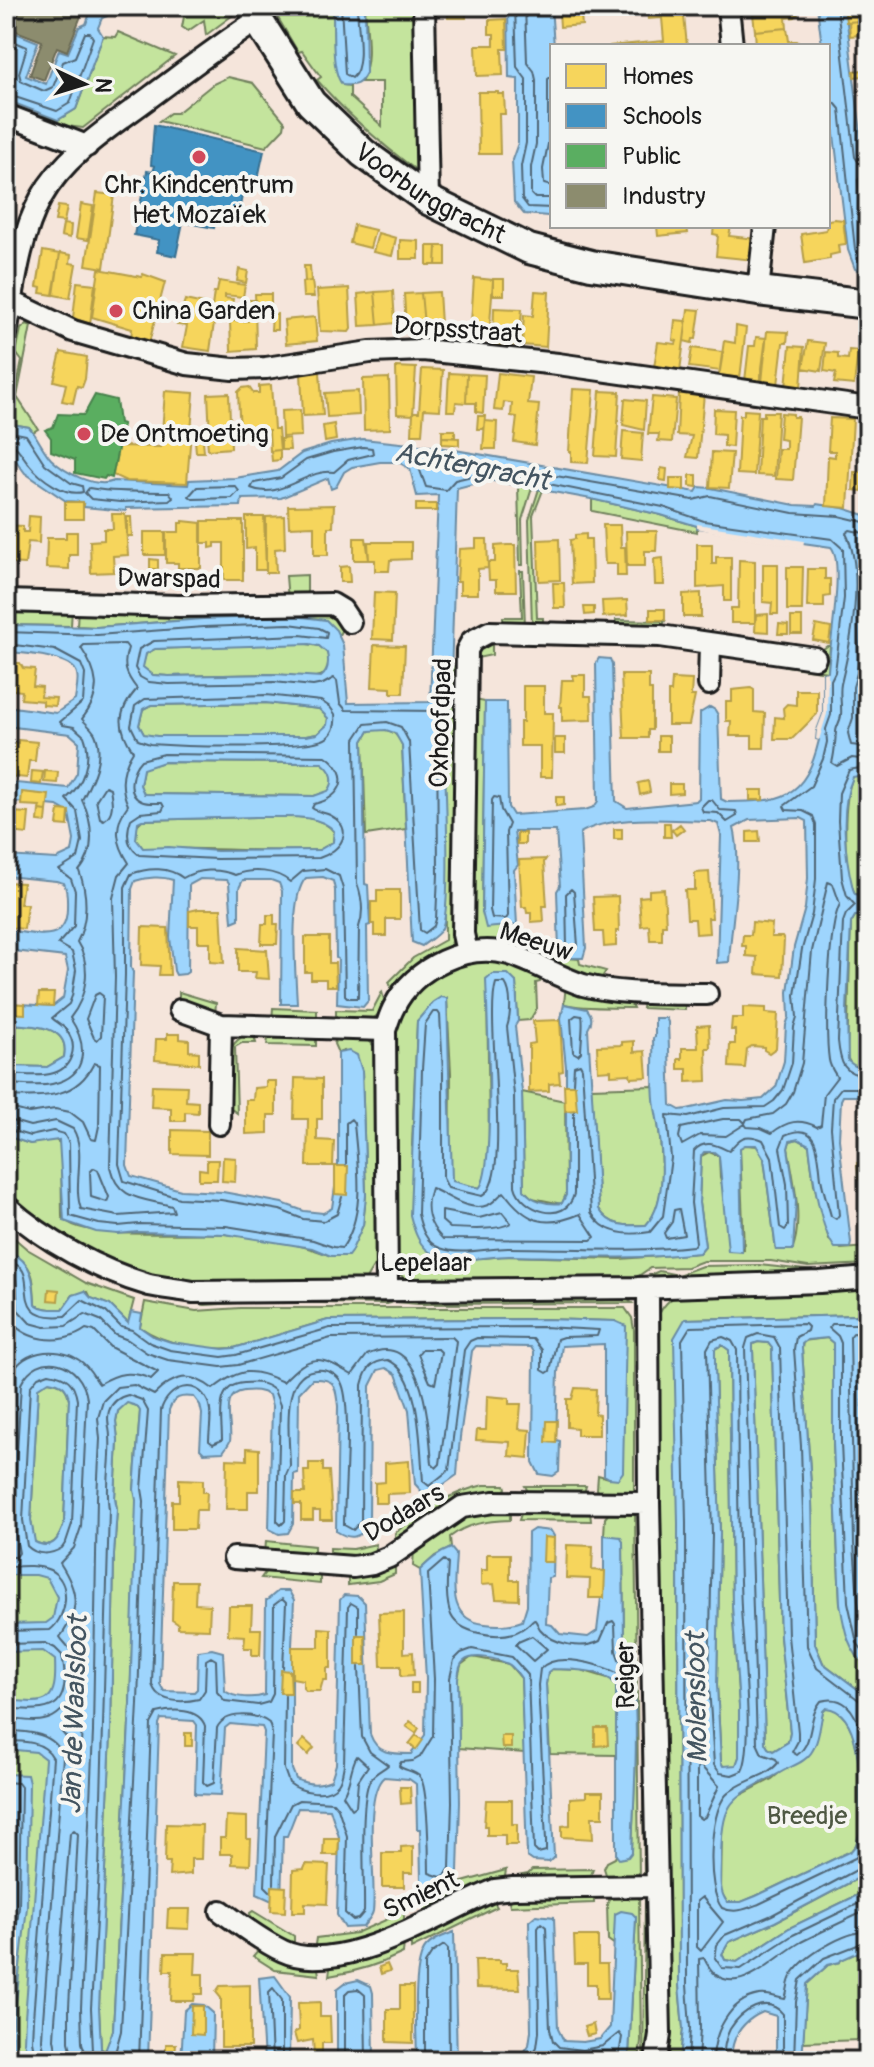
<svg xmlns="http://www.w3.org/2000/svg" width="874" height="2067" font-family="Pangolin,sans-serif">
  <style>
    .green { fill: #c4e49d; stroke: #70805c; stroke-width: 2 }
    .water { fill: #9ed5fd; stroke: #6a8ba3; stroke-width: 2; fill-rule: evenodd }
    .pier { fill: #f5e5db }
    .homes { fill: #f6d55c; stroke: #b59e49; stroke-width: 2 }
    .schools { fill: #4393c3; stroke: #376f91; stroke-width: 2 }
    .public { fill: #5aae61; stroke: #47824c; stroke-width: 2 }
    .industry { fill: #8c8c6e; stroke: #6a6a55; stroke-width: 2 }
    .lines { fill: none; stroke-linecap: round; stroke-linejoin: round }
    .shore { stroke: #506676; stroke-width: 2 }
    .street-casing { stroke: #1c1c1c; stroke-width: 26 }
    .secondary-casing { stroke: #1c1c1c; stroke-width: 34 }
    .street { stroke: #f6f6f2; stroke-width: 20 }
    .secondary { stroke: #f6f6f2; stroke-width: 28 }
    .poi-dot { fill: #d1495b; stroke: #f6f6f2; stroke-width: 3 }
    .labels { text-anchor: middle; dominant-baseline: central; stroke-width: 8; stroke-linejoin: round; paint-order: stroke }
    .poi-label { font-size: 26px; fill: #1c1c1c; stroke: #f6f6f2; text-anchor: start }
    .street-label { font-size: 26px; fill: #1c1c1c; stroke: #f6f6f2 }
    .park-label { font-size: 26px; fill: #4e5843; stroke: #f6f6f2 }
    .water-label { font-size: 28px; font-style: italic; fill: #435460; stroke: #f6f6f2 }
  </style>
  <rect width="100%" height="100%" fill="#f5e5db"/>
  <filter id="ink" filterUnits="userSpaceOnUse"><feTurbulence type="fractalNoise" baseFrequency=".0125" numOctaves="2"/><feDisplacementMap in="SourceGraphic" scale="16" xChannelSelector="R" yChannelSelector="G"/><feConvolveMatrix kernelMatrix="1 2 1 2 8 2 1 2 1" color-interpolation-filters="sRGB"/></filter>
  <g filter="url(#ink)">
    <path class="green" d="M 186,6 L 235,6 L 233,15 L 206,35 L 204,20 L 188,31 L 182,27 Z
      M 271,6 L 333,6 L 334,49 L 343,85 L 350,86 L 350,97 L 382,126 L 382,82 L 361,82 C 373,61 366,30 365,6 L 419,6 L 422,165 L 417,171 C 380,143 347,115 317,80 L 321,77 L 302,51 L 298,52 Z
      M 118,32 L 175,56 L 83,128 L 41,123 L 44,115 L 58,120 L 76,109 L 103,36 L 115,37 Z
      M 228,77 L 253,83 L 285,122 L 284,128 L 266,147 L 159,121 L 170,113 L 177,113 L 213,84 Z
      M 27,324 L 31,326 L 17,397 L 38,429 L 33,432 L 29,427 L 6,423 L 6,406 L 12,410 L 22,361 L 16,353 L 21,329 Z
      M 518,485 L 532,488 L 522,520 L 523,565 L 520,565 Z
      M 539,489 L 543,490 L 533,516 L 537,618 L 543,618 L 543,624 L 532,626 L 529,520 Z
      M 592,499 L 661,515 L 697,526 L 697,532 L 592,511 Z
      M 520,571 L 523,571 L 525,626 L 503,623 L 503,617 L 522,617 Z
      M 307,575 L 307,592 L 304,600 L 288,600 L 286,576 Z
      M 6,605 L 72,608 L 71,626 L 6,625 Z
      M 78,608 L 100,609 L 100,616 L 121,616 L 122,614 L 146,611 L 146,616 L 179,616 L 200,610 L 200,619 L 97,627 L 77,626 Z
      M 310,609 L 333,612 L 344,625 L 339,635 L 325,620 L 309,619 Z
      M 616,620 L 665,621 L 660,630 L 616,626 Z
      M 492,638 L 492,655 L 477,658 L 475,700 L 485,702 L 482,912 L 501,927 L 502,933 L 533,944 L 533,949 L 528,954 L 479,944 L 471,935 L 475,651 Z
      M 301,643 L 319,646 L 326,650 L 329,659 L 326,674 L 312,678 L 275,674 L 169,676 L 153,675 L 142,667 L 146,654 L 155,649 Z
      M 827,646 L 830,646 L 828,672 L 785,666 L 785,663 L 818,653 Z
      M 450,666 L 459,666 L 456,705 L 455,937 L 446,952 L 398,991 L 392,990 L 389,982 L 413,958 L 445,940 L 444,719 L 449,714 Z
      M 266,703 L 319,709 L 328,718 L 327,725 L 317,734 L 306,736 L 157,736 L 144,735 L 139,725 L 143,709 L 151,705 Z
      M 374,729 C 389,730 396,730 402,745 L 406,829 L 366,835 L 363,741 L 369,731 Z
      M 164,762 L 322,763 C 332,770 337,781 328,792 L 314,796 L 143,794 L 140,785 L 143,768 Z
      M 853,776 L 859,776 C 872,795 868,865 868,890 L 861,895 L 855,894 C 843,868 842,803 853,776 Z
      M 256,817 C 280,818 319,811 334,832 L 333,842 L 319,850 C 260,852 202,848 143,848 L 136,839 L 137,825 L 142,820 Z
      M 855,916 L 868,916 L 868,1068 L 851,1065 L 847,1057 L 851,923 Z
      M 543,947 L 557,954 L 559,951 L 567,958 L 579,959 L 580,964 L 606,971 L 599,982 L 546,962 Z
      M 494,956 L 540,973 L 540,982 L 536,983 L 537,1008 L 530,1020 L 518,1021 L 516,982 L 490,977 L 487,979 L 489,1139 L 488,1165 L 481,1188 L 456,1183 L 450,1178 L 451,1073 L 447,998 L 417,1021 L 412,1146 L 485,1258 L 504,1256 L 620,1259 L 699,1253 L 705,1246 L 699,1203 L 701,1156 L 709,1152 L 719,1156 L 720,1178 L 744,1251 L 740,1148 L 745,1145 L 758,1146 L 764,1158 L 776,1250 L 792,1250 C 804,1222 793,1177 788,1148 L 790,1141 L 798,1139 L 809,1145 L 814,1184 L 829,1240 L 841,1249 L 868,1247 L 868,1264 L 808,1267 L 771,1261 L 703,1261 L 687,1267 L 650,1268 L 634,1279 L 406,1281 L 395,1268 L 392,1027 L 409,994 L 443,967 Z
      M 566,984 L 627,995 L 633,1008 C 609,1007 587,1009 564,1004 Z
      M 179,992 L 216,1003 L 215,1015 L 179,1003 Z
      M 382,992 L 386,1007 L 371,1021 L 336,1023 L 336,1010 L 372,1011 Z
      M 644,996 L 685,1002 L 685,1010 L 642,1008 Z
      M 273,1008 L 317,1010 L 317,1022 L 272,1021 Z
      M 6,1024 C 29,1025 71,1024 64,1057 L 47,1067 L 6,1066 Z
      M 253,1032 L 256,1043 L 242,1043 L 235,1047 L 237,1113 L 227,1106 C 228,1076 218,1042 253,1032 Z
      M 269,1032 L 316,1034 L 316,1046 L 267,1045 Z
      M 337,1036 L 366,1037 L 379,1052 L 380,1256 L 366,1279 L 359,1282 C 297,1282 223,1289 162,1278 C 107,1268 46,1233 6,1194 L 6,1136 L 30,1144 L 54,1139 L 61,1144 L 62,1217 C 79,1242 190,1231 223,1234 C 259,1237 298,1242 331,1256 L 354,1244 L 363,1225 L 366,1195 L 362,1071 L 344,1051 L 338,1053 L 334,1044 Z
      M 654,1086 C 656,1124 675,1194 646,1225 C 626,1226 610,1227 599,1209 L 591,1088 Z
      M 522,1092 L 565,1101 L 566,1194 L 562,1204 L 532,1198 L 524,1190 Z
      M 6,1231 L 27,1249 L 86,1283 L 134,1300 L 128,1323 L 110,1305 L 91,1298 L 88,1292 L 73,1295 L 63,1309 C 53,1309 43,1310 35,1304 C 34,1278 35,1266 10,1253 L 9,1281 L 6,1280 Z
      M 759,1265 L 824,1272 L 868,1270 L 641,1279 L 659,1271 L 678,1275 L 702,1266 Z
      M 868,1285 L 868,1310 L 864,1310 L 862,1315 L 686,1319 L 678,1523 L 679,1985 L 683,2028 L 680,2061 L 663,2061 L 655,1324 C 660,1311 665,1301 678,1295 Z
      M 624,1297 L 632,1303 L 418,1304 L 397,1302 L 395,1299 Z
      M 392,1300 L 391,1303 L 387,1304 L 253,1302 L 205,1305 L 192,1303 L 193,1301 Z
      M 145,1302 L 196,1311 L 240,1308 L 625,1308 L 632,1318 L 634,1330 L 634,1495 L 603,1498 L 597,1489 L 598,1475 L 609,1478 L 615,1321 L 543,1319 L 328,1320 L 234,1348 C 202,1350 166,1345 140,1327 Z
      M 827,1338 L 833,1343 L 833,1443 L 840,1603 L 862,1663 L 868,1667 L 868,1697 L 823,1663 L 815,1644 L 812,1501 L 802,1349 L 803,1341 Z
      M 758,1342 L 768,1343 L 772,1348 L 780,1637 L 790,1732 L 788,1742 L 773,1751 L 768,1748 L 765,1743 L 753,1349 L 753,1344 Z
      M 722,1345 L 729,1350 L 732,1605 L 739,1706 L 739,1757 L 736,1766 L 723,1766 L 721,1762 L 717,1685 L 720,1533 L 715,1368 L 715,1349 Z
      M 48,1381 C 61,1383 67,1386 69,1399 L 64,1523 C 59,1539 53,1551 34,1542 L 31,1520 L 38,1388 Z
      M 127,1402 L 137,1406 L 140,1410 L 134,1490 L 137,1500 L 130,1704 L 113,2030 L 108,2049 L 105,2051 L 101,2049 L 99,2008 L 111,1732 L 114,1555 L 117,1509 L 115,1498 L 118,1440 L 116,1421 L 118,1411 Z
      M 484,1485 L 505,1485 L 506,1488 L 500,1497 L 395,1548 L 395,1533 C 423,1510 448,1493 484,1485 Z
      M 525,1486 L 586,1486 L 584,1493 L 531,1497 Z
      M 484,1508 L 510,1512 L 510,1520 C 487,1521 468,1523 450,1537 L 451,1548 L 435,1556 L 420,1570 L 413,1566 L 414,1548 L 446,1523 Z
      M 523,1508 L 590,1512 L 591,1521 L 519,1520 Z
      M 611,1511 L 635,1511 L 639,1878 L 608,1881 L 604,1868 L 607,1862 L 615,1858 L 616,1855 L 619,1858 L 632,1852 C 633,1803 644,1688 624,1649 L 623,1542 L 604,1535 L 605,1518 Z
      M 640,1514 L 647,1871 L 644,1875 Z
      M 266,1541 L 314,1546 L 314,1559 L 265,1554 Z
      M 376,1544 L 375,1557 L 330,1560 L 330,1548 L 353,1549 Z
      M 390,1563 L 395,1567 L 395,1574 L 379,1581 L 348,1585 L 348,1572 Z
      M 270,1566 L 320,1574 L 320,1584 L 261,1578 Z
      M 6,1568 L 67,1569 L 48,2061 L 6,2061 Z
      M 472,1657 L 509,1664 L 521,1678 L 524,1753 L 459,1748 L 458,1678 L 461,1665 Z
      M 552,1669 L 581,1670 L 611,1679 L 616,1685 L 616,1755 L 550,1754 L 546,1684 L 548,1672 Z
      M 826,1707 C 868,1713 859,1800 860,1832 L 856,1845 L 851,1851 L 756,1896 L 742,1902 L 727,1902 L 721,1892 L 722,1826 L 726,1810 L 735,1798 L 772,1779 L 816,1742 L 823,1711 Z
      M 593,1869 L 589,1882 L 521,1882 L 518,1876 L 528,1874 L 532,1870 Z
      M 506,1870 L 504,1883 L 426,1914 L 423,1902 L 459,1883 Z
      M 868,1873 L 868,1890 L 789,1928 L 737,1962 L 725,1960 L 722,1954 L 729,1942 L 775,1922 Z
      M 594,1892 L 594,1903 L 510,1906 L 509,1901 L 514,1893 Z
      M 613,1892 L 639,1896 L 641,2041 L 639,2061 L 622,2061 L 629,2055 L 636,1917 L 616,1914 L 615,1945 L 608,1940 L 607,1904 Z
      M 491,1897 L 497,1907 L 411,1949 L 411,1939 Z
      M 645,1900 L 647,1904 L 651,2035 L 648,2061 L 643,2061 Z
      M 253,1911 L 294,1936 L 294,1949 L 252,1925 L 250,1913 Z
      M 404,1912 L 404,1924 L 365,1944 L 314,1951 L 316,1938 L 356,1933 Z
      M 404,1943 L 403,1953 C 379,1965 356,1972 329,1976 L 331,1961 Z
      M 868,1948 L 868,2061 L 862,2061 L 861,2040 L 803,2042 L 807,1984 L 828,1965 L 840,1962 L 840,1960 Z
      M 259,1949 L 317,1962 L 319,1975 L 275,1970 L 253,1956 Z"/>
    <path class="water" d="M 87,6 L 110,6 L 107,16 L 102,18 L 98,28 L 103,36 L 76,109 L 58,120 L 6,100 L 6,29 L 38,42 L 26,76 L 46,84 L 59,50 L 68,53 L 79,27 L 86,24 L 90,13 Z
      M 333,6 L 365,6 L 366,73 C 360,85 355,86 343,85 C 330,73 334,25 333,6 Z
      M 508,6 L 551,6 L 554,46 L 552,214 L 548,216 L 524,214 L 514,202 L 512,160 L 518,143 L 518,79 L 509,78 Z
      M 817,6 L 845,7 L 868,188 L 867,274 L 855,269 L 848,250 L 828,85 L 828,46 L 822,46 Z
      M 6,423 L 29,427 C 38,437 42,449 51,459 C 64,472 95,489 114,481 L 188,485 L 189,480 L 235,478 L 278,471 L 302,453 L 331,444 L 363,439 L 438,447 L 696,492 L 699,487 L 711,488 L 795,505 L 816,506 L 817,504 L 843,508 L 868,516 L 868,838 L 864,785 L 858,776 L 853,777 C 839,808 845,856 853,889 L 855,894 L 861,895 L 868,890 L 868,916 L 855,916 L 851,923 L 847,1009 L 848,1061 L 855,1066 L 868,1068 L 868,1096 L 843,1096 L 841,1100 L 839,1139 L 851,1243 L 850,1248 L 835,1248 C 819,1228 812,1171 809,1145 L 798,1139 L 790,1141 L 788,1148 L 796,1201 L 793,1250 L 776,1250 L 764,1158 L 756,1145 L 745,1145 L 740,1148 L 742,1252 L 728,1251 L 719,1156 L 714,1152 L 704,1152 L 701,1156 L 699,1203 L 705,1246 L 699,1253 C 635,1260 573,1257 509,1256 C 486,1256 456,1265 435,1255 C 419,1248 414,1231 410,1215 L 417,1021 L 433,1002 L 441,997 L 447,998 L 452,1181 L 479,1188 C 496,1174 487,1011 486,979 L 492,974 L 508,974 L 516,982 L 518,1021 L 515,1026 L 522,1092 L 524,1190 C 532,1201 548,1205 562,1203 L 566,1195 L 566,1067 L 561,1018 L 564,1004 L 587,1009 C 592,1015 593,1022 588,1029 L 599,1209 C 610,1227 626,1226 646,1225 C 669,1200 662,1144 656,1113 C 651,1090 654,1062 653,1038 L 655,1037 L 655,1018 L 666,1018 L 668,1022 L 671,1105 L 680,1110 L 687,1109 L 727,1100 L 743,1101 L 763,1099 L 776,1087 L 784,1061 L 786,1025 L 789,1017 L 788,992 L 794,947 L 805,908 L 808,878 L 807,821 L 801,818 L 749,820 L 734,828 C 743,863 731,924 729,962 L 717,963 L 721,835 L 718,824 L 711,821 C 672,821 614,813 580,833 L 586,948 L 583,958 L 567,958 L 559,951 L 557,891 L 560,886 L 556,831 L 514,831 L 518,865 L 514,870 L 517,925 L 486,928 L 482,912 L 485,702 L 507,702 L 508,807 L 513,815 L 585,810 L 594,807 L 598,801 L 596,663 L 599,658 L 610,659 L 612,664 L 616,801 L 627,808 L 696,801 L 699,798 L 700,713 L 710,707 L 715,710 L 718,715 L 721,799 L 727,802 C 782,802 805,799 819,740 L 816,739 L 817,730 L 823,714 L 823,673 L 828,672 C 829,648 845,561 831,547 L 697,528 L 697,526 L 661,515 L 591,499 L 488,480 L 457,488 L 450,710 L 444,719 C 443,752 454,911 441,930 C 437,936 428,941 422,946 L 412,942 L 402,745 L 395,733 L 386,730 L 369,731 L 363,741 L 365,884 L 368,885 L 370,925 L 367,926 L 368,1001 L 363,1007 L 337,1004 L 338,959 L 336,958 L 335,890 L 333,881 L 323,877 L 306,878 C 288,896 296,977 297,1004 L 281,1004 L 282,891 L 279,883 L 271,880 L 243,880 L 239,888 L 239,919 L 232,922 L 229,883 L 227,880 L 200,879 L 189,885 L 188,972 L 185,974 L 176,975 L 174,971 L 170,937 L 173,880 C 162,876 147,877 135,881 L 132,889 L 131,968 L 133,972 L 127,1165 L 131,1176 L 181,1190 L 223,1192 L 282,1203 L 304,1211 L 323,1213 L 332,1208 L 338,1166 L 338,1053 L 349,1051 L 357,1055 L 362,1071 L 366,1195 L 363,1225 L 351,1252 L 348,1256 L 331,1256 L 312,1248 L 225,1234 L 138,1232 L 118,1234 L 96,1232 L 64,1221 L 59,1140 L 30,1144 L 6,1136 L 6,1066 L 47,1067 L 64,1057 C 71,1024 29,1025 6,1024 L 6,1003 L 53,1006 L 63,998 L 68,970 L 65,957 L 6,950 L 6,930 C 33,933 66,946 67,909 C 67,899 68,892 64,883 L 56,881 L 6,876 L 6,856 L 57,859 L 72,852 L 74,840 L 69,813 L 57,806 L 6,801 L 6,782 L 68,788 L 77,773 L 79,742 L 70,734 L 6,726 L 6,706 L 56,713 L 75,700 C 76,692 79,682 77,674 C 74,656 22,653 6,652 L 6,625 L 97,627 L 203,619 L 294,616 L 326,620 L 336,630 L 343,645 L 348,703 L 430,702 L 438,495 L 417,496 L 410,469 L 398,462 L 380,462 L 352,467 L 344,472 L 336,487 L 331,489 L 328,478 L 281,498 L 242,499 L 241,506 L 126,508 L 126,511 L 84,507 L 83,502 L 66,501 L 25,473 L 6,447 ZM 310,644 L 319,646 L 327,653 C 329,662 329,671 321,677 L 275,674 L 169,676 L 153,675 L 143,667 L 146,654 L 155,649 ZM 266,703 L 319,709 L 328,718 L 327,725 L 317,734 L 306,736 L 157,736 L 144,734 L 139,725 L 143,709 L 151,705 ZM 164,762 L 322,763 C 332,770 336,781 328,791 L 314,796 L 144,794 L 140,785 L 143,769 ZM 256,817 C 281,818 318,812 334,831 L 333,842 L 319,850 L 217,851 L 169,847 L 143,848 L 136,839 L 138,822 L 142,820 Z
      M 10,1252 C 33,1262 34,1281 35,1304 C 43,1310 53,1309 63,1309 L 73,1295 L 85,1291 L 91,1298 L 110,1305 L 128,1323 L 131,1312 L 142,1314 L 140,1327 L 153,1336 L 171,1342 L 223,1349 L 234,1348 L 328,1320 L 543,1319 L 615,1321 L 626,1326 L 623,1472 L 618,1479 L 609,1478 L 604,1475 L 604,1344 L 562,1346 L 558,1372 L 556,1440 L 560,1441 L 559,1472 L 553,1476 L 539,1474 L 533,1462 L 534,1352 L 531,1347 L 476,1346 L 472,1351 L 460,1437 L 457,1475 L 429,1495 L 424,1494 L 415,1484 L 409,1410 L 396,1374 L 386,1368 L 378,1370 L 370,1386 L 369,1524 C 360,1539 350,1540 336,1531 L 338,1406 C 335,1385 336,1378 312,1379 L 299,1393 L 298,1473 L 294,1474 L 293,1524 L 288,1533 L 279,1534 L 269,1529 L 272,1406 L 269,1395 C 260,1390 254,1390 244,1391 C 219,1394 233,1425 230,1441 C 229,1444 225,1449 223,1452 L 204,1453 L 200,1449 L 202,1414 L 200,1405 L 194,1397 C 180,1395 174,1397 169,1410 L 160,1684 L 164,1691 L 194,1692 L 197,1689 L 198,1651 L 212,1649 L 223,1652 L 225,1691 C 234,1698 254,1699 265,1695 L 266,1601 L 278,1591 L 289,1591 L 294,1600 L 292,1646 L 292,1769 L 296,1779 C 308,1785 320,1785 331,1780 L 336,1764 L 340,1600 L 344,1595 L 358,1596 L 365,1603 L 370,1734 C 377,1754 391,1754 411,1754 L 425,1735 L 426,1679 L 420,1570 C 430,1560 438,1553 451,1548 L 456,1554 C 455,1583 446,1620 485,1624 C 498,1626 509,1626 522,1621 L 527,1605 L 528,1533 L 534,1529 L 551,1531 L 554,1536 L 553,1577 L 548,1578 L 546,1624 L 552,1625 L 560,1634 L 588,1637 L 597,1631 L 601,1598 L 604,1598 L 604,1535 L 621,1537 L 623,1542 L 624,1649 C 644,1688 633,1803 632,1852 L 628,1857 L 619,1859 L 616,1855 L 616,1685 C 604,1668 571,1670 552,1669 L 548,1672 L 546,1684 L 554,1857 L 549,1862 L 533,1861 L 527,1857 L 521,1678 C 517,1673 513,1666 508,1664 C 498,1659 474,1653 464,1661 C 459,1665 459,1672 458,1679 L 460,1802 L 458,1872 L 452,1881 L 438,1888 L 436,1884 L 425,1885 L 421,1880 L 420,1829 L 417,1829 L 416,1784 L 409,1779 L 384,1777 C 362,1795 377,1882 373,1911 C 372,1917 366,1922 363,1927 L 345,1928 L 337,1915 L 339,1837 L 330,1809 L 298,1808 L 287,1836 L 283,1836 L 281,1901 L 270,1900 L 257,1894 L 264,1732 L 262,1727 L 230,1724 L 225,1728 L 221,1795 L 195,1794 L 197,1725 L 194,1721 L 161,1719 L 159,1724 L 148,2061 L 30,2061 L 24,2042 L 25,2018 L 45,1759 L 36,1752 L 6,1749 L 6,1700 C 47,1704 57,1706 55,1660 L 43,1651 L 6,1652 L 6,1624 L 46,1623 L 53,1618 L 57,1597 L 47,1578 L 36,1575 L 6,1575 ZM 49,1381 C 61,1383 67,1386 69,1399 L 64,1523 C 59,1539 53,1551 35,1542 L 31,1520 L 38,1388 ZM 127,1403 L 137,1406 L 140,1411 L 134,1490 L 136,1500 L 130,1704 L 113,2030 L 105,2051 L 101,2049 L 99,2008 L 111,1732 L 114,1555 L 117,1509 L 115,1498 L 118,1440 L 116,1421 L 118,1411 Z
      M 862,1315 L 867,1316 L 868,1338 L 868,1667 C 847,1651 844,1627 840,1603 L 833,1443 L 833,1343 L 827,1338 L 807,1340 L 802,1344 L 802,1349 L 812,1501 L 815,1644 L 823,1663 L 868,1697 L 868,1873 L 775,1922 L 729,1942 L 722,1954 L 725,1960 L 737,1962 L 789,1928 L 868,1890 L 868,1948 L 841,1960 L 840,1962 L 828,1965 L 807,1984 L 802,2061 L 776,2061 L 776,2016 L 763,2012 C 742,2021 731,2038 731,2061 L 680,2061 L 683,2028 L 679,1985 L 678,1523 L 674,1338 L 685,1319 ZM 758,1342 L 768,1343 L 772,1348 L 780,1637 L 790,1732 L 788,1742 L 773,1751 L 768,1748 L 765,1743 L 753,1349 L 753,1344 ZM 722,1345 L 729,1350 L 732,1605 L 739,1706 L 739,1757 L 736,1765 L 723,1766 L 721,1762 L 717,1685 L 720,1533 L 715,1368 L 715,1349 ZM 826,1708 C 867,1711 859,1801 860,1832 L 856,1845 L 851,1851 L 756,1896 L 741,1902 L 727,1902 C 718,1890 721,1875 721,1860 C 722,1794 732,1800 785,1770 C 794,1765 805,1762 811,1753 C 819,1742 820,1725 823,1711 Z
      M 6,1774 L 27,1775 L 29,1783 L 27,1907 L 14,2019 L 15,2046 L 6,2051 Z
      M 621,1911 L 632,1913 L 636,1917 L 629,2055 L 622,2061 L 518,2061 L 529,2045 L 531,2031 L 529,1921 L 536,1915 L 554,1917 L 558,2029 L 564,2041 L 583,2042 L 600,2039 L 610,2027 L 615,1914 Z
      M 454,1932 L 457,2061 L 417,2061 C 417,2036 411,1964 426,1947 C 433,1939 444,1936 454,1932 Z
      M 275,1976 L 290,1997 L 289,2061 L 264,2061 L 259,1978 Z
      M 358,1980 L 371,1986 L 373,1993 L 374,2061 L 337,2061 L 337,1989 L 345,1983 Z
      M 192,2004 L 204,2005 L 213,2013 L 212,2061 L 181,2061 L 184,2011 Z"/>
    <path class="pier" d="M 697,524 L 804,541 L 803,547 L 709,531 L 697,528 Z
      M 828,672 L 827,714 L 819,740 L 816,739 L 817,730 L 823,714 L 823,673 Z"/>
    <path class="homes" d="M 447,6 L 466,6 L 466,18 L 448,18 Z
      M 647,6 L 683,6 L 687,46 L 609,46 L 664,41 L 662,18 L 648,19 Z
      M 773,6 L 797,6 L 798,14 L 795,17 L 786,18 L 787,28 L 755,31 L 753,14 L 774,12 Z
      M 576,10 L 576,16 L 581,16 L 582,25 L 560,27 L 559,11 Z
      M 858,11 L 860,21 L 846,22 L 845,13 Z
      M 506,19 L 507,49 L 502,49 L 503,75 L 477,76 L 476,45 L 494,45 L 494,34 L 489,34 L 489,20 Z
      M 858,21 L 860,35 L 850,36 L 849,22 Z
      M 787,28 L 789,41 L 797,41 L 801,46 L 756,46 L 755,31 Z
      M 863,70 L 864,76 L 854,77 L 854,71 Z
      M 478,92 L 498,92 L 498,94 L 504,94 L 505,114 L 499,114 L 500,154 L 479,154 Z
      M 6,148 L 14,151 L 9,168 L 6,167 Z
      M 97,193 L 114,195 L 104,268 L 86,265 Z
      M 81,204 L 93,206 L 88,240 L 76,238 Z
      M 58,206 L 67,207 L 64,222 L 55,221 Z
      M 834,219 L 843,220 L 846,244 L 838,245 L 839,253 L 830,255 L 830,259 L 805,263 L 801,234 L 826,230 L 828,220 Z
      M 63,224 L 71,225 L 70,238 L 61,236 Z
      M 354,225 L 375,230 L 370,248 L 350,243 Z
      M 657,226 L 687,226 L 688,233 L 658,236 Z
      M 714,226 L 731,226 L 729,236 L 756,239 L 754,260 L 716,256 L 718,235 L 713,234 Z
      M 378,233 L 396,238 L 392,256 L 373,252 Z
      M 400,240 L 419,241 L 419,259 L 400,259 Z
      M 427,246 L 437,246 L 436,265 L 427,265 Z
      M 437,246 L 446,246 L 446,265 L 436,265 Z
      M 43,251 L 60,254 L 53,295 L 40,293 L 41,288 L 37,287 Z
      M 60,253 L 71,255 L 70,263 L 76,264 L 70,298 L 54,295 Z
      M 304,266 L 310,266 L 311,281 L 305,282 Z
      M 99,269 L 142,277 L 143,274 L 165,282 L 149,343 L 131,338 L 132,329 L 92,317 Z
      M 239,269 L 248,271 L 246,283 L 237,281 Z
      M 474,278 L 493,280 L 489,339 L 470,337 Z
      M 493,279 L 504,279 L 504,295 L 493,295 Z
      M 219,281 L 245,285 L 243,297 L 225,295 L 225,298 L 233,299 L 230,315 L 223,314 L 222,323 L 210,321 L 214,292 L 217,292 Z
      M 312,281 L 314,297 L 303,297 L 302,282 Z
      M 77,282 L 95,284 L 90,324 L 73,318 Z
      M 349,288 L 351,329 L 349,332 L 320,331 L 317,290 Z
      M 393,291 L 395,323 L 378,325 L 375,292 Z
      M 535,291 L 549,292 L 546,347 L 522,345 L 524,315 L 533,316 Z
      M 375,292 L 378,325 L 360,326 L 358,294 Z
      M 439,292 L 441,324 L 424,325 L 421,293 Z
      M 421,293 L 424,325 L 406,327 L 404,294 Z
      M 255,294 L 271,294 L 271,313 L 256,313 Z
      M 185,300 L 209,305 L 208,322 L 214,323 L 210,351 L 183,347 L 187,326 L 177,325 Z
      M 248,300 L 255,300 L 256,349 L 231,351 L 230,321 L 248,321 Z
      M 494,308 L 522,309 L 519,345 L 493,344 Z
      M 688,309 L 700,310 L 696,339 L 693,339 L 692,343 L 684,341 Z
      M 272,314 L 277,314 L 277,330 L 271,330 Z
      M 315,317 L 317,341 L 286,344 L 284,320 Z
      M 675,320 L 685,321 L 686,325 L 680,371 L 654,367 L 658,342 L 676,344 L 677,341 L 673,340 Z
      M 736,326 L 746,328 L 740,378 L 719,375 L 724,341 L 735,343 Z
      M 767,331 L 788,332 L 787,343 L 783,343 L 778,385 L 762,383 Z
      M 756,337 L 766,338 L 760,383 L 745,381 L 749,346 L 755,346 Z
      M 808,341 L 825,343 L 821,371 L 803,368 Z
      M 790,346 L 804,347 L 801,388 L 786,387 Z
      M 692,348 L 723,352 L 720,371 L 689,367 Z
      M 849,350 L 858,351 L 854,385 L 834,383 L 836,373 L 824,371 L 826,352 L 838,353 L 838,358 L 848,359 Z
      M 61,352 L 87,357 L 85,379 L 82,387 L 77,386 L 73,403 L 62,401 L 66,384 L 54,381 Z
      M 861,362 L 868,363 L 868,387 L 859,386 Z
      M 396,367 L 416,368 L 413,415 L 397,414 Z
      M 422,369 L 443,370 L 440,410 L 424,409 L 422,434 L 412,434 L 413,412 L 419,412 Z
      M 320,372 L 323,415 L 303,416 L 301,373 Z
      M 449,373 L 467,374 L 466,403 L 456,402 L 455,411 L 447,411 Z
      M 498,373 L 531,377 L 528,404 L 539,405 L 535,445 L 514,442 L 517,417 L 511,416 L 512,403 L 504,402 L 503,411 L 494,410 Z
      M 467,374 L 485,375 L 483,413 L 476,412 L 476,403 L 466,403 Z
      M 389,378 L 390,429 L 364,430 L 363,379 Z
      M 271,385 L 274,429 L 278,429 L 280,450 L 270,451 L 269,430 L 259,431 L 259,426 L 240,428 L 239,414 L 238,392 L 242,388 L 249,387 L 253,393 L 259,393 L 259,386 Z
      M 573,389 L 594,390 L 588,463 L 571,462 L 571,452 L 569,452 Z
      M 165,391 L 194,393 L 187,483 L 126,481 L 113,475 L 118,446 L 161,447 Z
      M 358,391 L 359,415 L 327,417 L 325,393 Z
      M 600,391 L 620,392 L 616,457 L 595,456 Z
      M 681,392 L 704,394 L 698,458 L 687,457 L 692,436 L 677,435 L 679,394 Z
      M 229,393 L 231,448 L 208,450 L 207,436 L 210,436 L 208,394 Z
      M 652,397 L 676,399 L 672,442 L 658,441 L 659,434 L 648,434 Z
      M 625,399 L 646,401 L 644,430 L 623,425 Z
      M 714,409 L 734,410 L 732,447 L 724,446 L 724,435 L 713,434 Z
      M 300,410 L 301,436 L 282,437 L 281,411 Z
      M 744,410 L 758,411 L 754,475 L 737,474 L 740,415 L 744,415 Z
      M 764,412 L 778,412 L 774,476 L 757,475 L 760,416 L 764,416 Z
      M 781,413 L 793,414 L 793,417 L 798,417 L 793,480 L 776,479 L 778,449 L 786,449 L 786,440 L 779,439 Z
      M 478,416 L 485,416 L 484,429 L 477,429 Z
      M 830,418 L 853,419 L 848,508 L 826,506 L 828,456 L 835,457 L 835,451 L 828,451 Z
      M 485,421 L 497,422 L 496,449 L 483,449 Z
      M 334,424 L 336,440 L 325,442 L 323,426 Z
      M 863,427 L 868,427 L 868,457 L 862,457 Z
      M 442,430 L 455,430 L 455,437 L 442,437 Z
      M 623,431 L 643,433 L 641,461 L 621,459 Z
      M 442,437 L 459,438 L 459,445 L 442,444 Z
      M 289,438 L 290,450 L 281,450 L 281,439 Z
      M 195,440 L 203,440 L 204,452 L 196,452 Z
      M 280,450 L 280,460 L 272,461 L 271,451 Z
      M 712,452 L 732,453 L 729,488 L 710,487 Z
      M 661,468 L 667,469 L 666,481 L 660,480 Z
      M 854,472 L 863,472 L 862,491 L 853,490 Z
      M 690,475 L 697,475 L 697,487 L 690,486 Z
      M 670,478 L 684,478 L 684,490 L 670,489 Z
      M 65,502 L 83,502 L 83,519 L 65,519 Z
      M 416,504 L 436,504 L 436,511 L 416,511 Z
      M 334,505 L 333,527 L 328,527 L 328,555 L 314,555 L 314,526 L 289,527 L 288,506 Z
      M 112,514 L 125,514 L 128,555 L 113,556 L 114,572 L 91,573 L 90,541 L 104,540 L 104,529 L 113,529 Z
      M 29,516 L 40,517 L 39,543 L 28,542 L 25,564 L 6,563 L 6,525 L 23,526 L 23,532 L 28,532 Z
      M 284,516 L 285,548 L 275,549 L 276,573 L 266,573 L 266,517 Z
      M 127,517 L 131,517 L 132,536 L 127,536 Z
      M 246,517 L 264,517 L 266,570 L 255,570 L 255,548 L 246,549 Z
      M 183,521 L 201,523 L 201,568 L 178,568 L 178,563 L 166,563 L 166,532 L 179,532 L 179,523 L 183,523 Z
      M 202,521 L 243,521 L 243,580 L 224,580 L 224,543 L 215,543 L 215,547 L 210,548 L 210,543 L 202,543 Z
      M 603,525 L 620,525 L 621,547 L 625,547 L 626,576 L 617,576 L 617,564 L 605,564 Z
      M 626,531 L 657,531 L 656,551 L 645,551 L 645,566 L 627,566 Z
      M 66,532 L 77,532 L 77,555 L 69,555 L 69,569 L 46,568 L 47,538 L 66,538 Z
      M 144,532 L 165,532 L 165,555 L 144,555 Z
      M 586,534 L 586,539 L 591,539 L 592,583 L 572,584 L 570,540 L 575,539 L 575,535 Z
      M 354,538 L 366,538 L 369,560 L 354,560 Z
      M 476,539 L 487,539 L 488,568 L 478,569 L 478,594 L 460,594 L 460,582 L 457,582 L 459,549 L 476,548 Z
      M 559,539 L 560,580 L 539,581 L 538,540 Z
      M 368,542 L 411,542 L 411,559 L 390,560 L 389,571 L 375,571 L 375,560 L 369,560 Z
      M 697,544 L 712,544 L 712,564 L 716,564 L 716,557 L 731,557 L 731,601 L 724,601 L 724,586 L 697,588 Z
      M 507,545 L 515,545 L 516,591 L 496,591 L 496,580 L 489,580 L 488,562 L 495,562 L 495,546 Z
      M 663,558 L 664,585 L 655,585 L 654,559 Z
      M 150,559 L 158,560 L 158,569 L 150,569 Z
      M 739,560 L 755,561 L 755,623 L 731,623 L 731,608 L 738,608 Z
      M 763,564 L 778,564 L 778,614 L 771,614 L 772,603 L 763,602 Z
      M 349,566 L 350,582 L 340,582 L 340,567 Z
      M 787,567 L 803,567 L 802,610 L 787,610 Z
      M 808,569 L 825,569 L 825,579 L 830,579 L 830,596 L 824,597 L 824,607 L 807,607 Z
      M 553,583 L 564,583 L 565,608 L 554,608 Z
      M 374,592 L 395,593 L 393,640 L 372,639 Z
      M 701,593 L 701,617 L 683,617 L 683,594 Z
      M 627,600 L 628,615 L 603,617 L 602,601 Z
      M 584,607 L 594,607 L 594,614 L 585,615 Z
      M 650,609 L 665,609 L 665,620 L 650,620 Z
      M 768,614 L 768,632 L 755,631 L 756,615 Z
      M 791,617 L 802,617 L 802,634 L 791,634 Z
      M 779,624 L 788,625 L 788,634 L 778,634 Z
      M 816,625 L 831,628 L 829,643 L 813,640 Z
      M 374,645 L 405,646 L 403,693 L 391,693 L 391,688 L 372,687 Z
      M 15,663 L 20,663 L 23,668 L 35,669 L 33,686 L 42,687 L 41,697 L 56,698 L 55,706 L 43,705 L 43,701 L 21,699 L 22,691 L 6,689 L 6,667 L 12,667 Z
      M 573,675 L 585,675 L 585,696 L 591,696 L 592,720 L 562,721 L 562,707 L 560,707 L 562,680 L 574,680 Z
      M 621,675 L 649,675 L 649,690 L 652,690 L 652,730 L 648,730 L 648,738 L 624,738 Z
      M 672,679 L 692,680 L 691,696 L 695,696 L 689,725 L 668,725 L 668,692 L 671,692 Z
      M 523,686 L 544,686 L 544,713 L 553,713 L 552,777 L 540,777 L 540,746 L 520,746 L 520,722 L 523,722 Z
      M 751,688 L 754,690 L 754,712 L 765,713 L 764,748 L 752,748 L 752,736 L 730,736 L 731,721 L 726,721 L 726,702 L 732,702 L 732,690 Z
      M 796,690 L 817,690 L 817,714 L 792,739 L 774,739 L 775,717 L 784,718 L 783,708 L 787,704 L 796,705 Z
      M 658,736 L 669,736 L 669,751 L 658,751 Z
      M 555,738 L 565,738 L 565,753 L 555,753 Z
      M 18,740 L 37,742 L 35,761 L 29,761 L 27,778 L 6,776 L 6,742 L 18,743 Z
      M 32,771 L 43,772 L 41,784 L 31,783 Z
      M 45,771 L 58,772 L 57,783 L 44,782 Z
      M 648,781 L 650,792 L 640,795 L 638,783 Z
      M 669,784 L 682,784 L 682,793 L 669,794 Z
      M 750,790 L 763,790 L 763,800 L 750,800 Z
      M 22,792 L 49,795 L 47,811 L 39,810 L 40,806 L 21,805 Z
      M 556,797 L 564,797 L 564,805 L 556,806 Z
      M 39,810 L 47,811 L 46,822 L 38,821 Z
      M 59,810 L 69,811 L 68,826 L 57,825 Z
      M 9,812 L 29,813 L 27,834 L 11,832 L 9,849 L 6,849 Z
      M 664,823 L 670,823 L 671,837 L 664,837 Z
      M 680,824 L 684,829 L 676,835 L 672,830 Z
      M 614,829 L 622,829 L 622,839 L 614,839 Z
      M 759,831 L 760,842 L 747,842 L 747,832 Z
      M 517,833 L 525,833 L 525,844 L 517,844 Z
      M 546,859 L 544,862 L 547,906 L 543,906 L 544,921 L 531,922 L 531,913 L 527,913 L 526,907 L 522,907 L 519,860 Z
      M 709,872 L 712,918 L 708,918 L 709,933 L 696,934 L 695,919 L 687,919 L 685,890 L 695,890 L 695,873 Z
      M 6,882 L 23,883 L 20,904 L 27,904 L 24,929 L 6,927 Z
      M 664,889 L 666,925 L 662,925 L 662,940 L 650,940 L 649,925 L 641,926 L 639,897 L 649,896 L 649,890 Z
      M 377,890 L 400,890 L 400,919 L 386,919 L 386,936 L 374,936 L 374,924 L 371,924 L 371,902 L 377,902 Z
      M 618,896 L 619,931 L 616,931 L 616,946 L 604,947 L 603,932 L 595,932 L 593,897 Z
      M 198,909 L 221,909 L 224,963 L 210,962 L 210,942 L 198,942 L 198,926 L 189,926 L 189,911 Z
      M 267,915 L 274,915 L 274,924 L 278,924 L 277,944 L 261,944 L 262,924 L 267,924 Z
      M 752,922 L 772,924 L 771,937 L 782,937 L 784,940 L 782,976 L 756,974 L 757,957 L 746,956 L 746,946 L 742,946 L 743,935 L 751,935 Z
      M 142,927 L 168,928 L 170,975 L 159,975 L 160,966 L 141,965 Z
      M 305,937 L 329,937 L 329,963 L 335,963 L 336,986 L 326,986 L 326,979 L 311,979 L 311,972 L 305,972 Z
      M 238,948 L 267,950 L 269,979 L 255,978 L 256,972 L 238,972 Z
      M 39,993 L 54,993 L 53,1006 L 38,1005 Z
      M 6,1003 L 25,1004 L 25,1014 L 6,1013 Z
      M 743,1007 L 766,1008 L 766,1013 L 778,1014 L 776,1048 L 769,1053 L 764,1050 L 764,1047 L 752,1046 L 747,1049 L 745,1068 L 729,1067 L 730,1044 L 735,1044 L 735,1030 L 731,1030 L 732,1018 L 743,1018 Z
      M 560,1020 L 563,1071 L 559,1072 L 560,1083 L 549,1084 L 549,1091 L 529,1092 L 529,1044 L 535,1043 L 533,1021 Z
      M 709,1025 L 710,1048 L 706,1048 L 707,1081 L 687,1082 L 687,1069 L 678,1069 L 678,1059 L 682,1059 L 682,1048 L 698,1048 L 697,1026 Z
      M 167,1034 L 180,1034 L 180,1039 L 189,1040 L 189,1051 L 199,1052 L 199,1064 L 155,1060 L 156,1039 L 167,1039 Z
      M 634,1041 L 634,1052 L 645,1051 L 647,1077 L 631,1078 L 630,1074 L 611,1075 L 611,1070 L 598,1071 L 597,1046 L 622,1045 L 622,1042 Z
      M 295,1078 L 322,1079 L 322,1119 L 317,1119 L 317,1140 L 334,1141 L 333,1166 L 307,1166 L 308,1119 L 294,1119 Z
      M 266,1081 L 276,1081 L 276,1115 L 268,1115 L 268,1133 L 246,1134 L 246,1100 L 253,1100 L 254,1088 L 266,1087 Z
      M 152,1085 L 187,1086 L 186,1101 L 198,1102 L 198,1113 L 185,1112 L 185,1121 L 171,1121 L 171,1108 L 151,1107 Z
      M 564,1085 L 575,1085 L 577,1110 L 565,1111 Z
      M 172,1130 L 208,1131 L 208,1155 L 172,1154 Z
      M 868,1148 L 868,1179 L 859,1180 L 857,1163 L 863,1162 L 861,1149 Z
      M 223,1157 L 236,1158 L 235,1182 L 222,1181 Z
      M 207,1160 L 218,1160 L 217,1180 L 199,1180 L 199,1169 L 207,1170 Z
      M 335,1166 L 348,1166 L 347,1195 L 335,1194 Z
      M 49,1289 L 59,1290 L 58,1301 L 48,1300 Z
      M 575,1388 L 596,1389 L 595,1414 L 599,1415 L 599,1435 L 577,1435 L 577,1428 L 567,1427 L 567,1399 L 572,1399 Z
      M 487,1396 L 509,1398 L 509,1404 L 521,1404 L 519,1429 L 530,1430 L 528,1458 L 509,1456 L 510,1442 L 476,1440 L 477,1430 L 486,1430 Z
      M 547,1421 L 557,1421 L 556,1443 L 546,1442 Z
      M 247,1448 L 259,1449 L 259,1491 L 248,1491 L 248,1509 L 226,1509 L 227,1459 L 247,1460 Z
      M 409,1461 L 410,1493 L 387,1494 L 387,1503 L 375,1503 L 375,1483 L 385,1482 L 385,1463 Z
      M 309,1463 L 323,1463 L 323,1471 L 329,1471 L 332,1520 L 320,1520 L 320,1511 L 313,1511 L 313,1520 L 301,1520 L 301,1504 L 294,1504 L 294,1493 L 305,1493 L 304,1471 L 309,1471 Z
      M 179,1479 L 203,1480 L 203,1492 L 207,1492 L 206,1510 L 196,1510 L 195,1529 L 172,1529 L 172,1501 L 179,1501 Z
      M 544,1537 L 554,1538 L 553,1562 L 543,1562 Z
      M 567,1545 L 593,1546 L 592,1570 L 605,1571 L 604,1598 L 589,1598 L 590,1579 L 566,1578 Z
      M 487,1554 L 510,1554 L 510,1580 L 519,1580 L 519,1600 L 496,1599 L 494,1584 L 481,1585 L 481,1570 L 487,1570 Z
      M 173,1581 L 196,1581 L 195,1604 L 210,1605 L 209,1629 L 178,1628 L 178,1624 L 172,1620 Z
      M 229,1606 L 252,1606 L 251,1629 L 261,1629 L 260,1655 L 252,1655 L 252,1648 L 244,1648 L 245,1636 L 228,1635 Z
      M 404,1612 L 404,1653 L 413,1652 L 414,1675 L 401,1676 L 401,1666 L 381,1666 L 379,1613 Z
      M 319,1628 L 331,1629 L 331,1668 L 327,1668 L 327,1680 L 323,1680 L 320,1691 L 306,1691 L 303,1688 L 303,1680 L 292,1678 L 292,1647 L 319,1647 Z
      M 356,1635 L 365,1635 L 366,1665 L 356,1665 Z
      M 281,1670 L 290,1671 L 291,1693 L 280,1693 Z
      M 411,1683 L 418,1683 L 418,1693 L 411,1693 Z
      M 410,1721 L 419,1728 L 416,1733 L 406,1726 Z
      M 595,1728 L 607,1728 L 608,1745 L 595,1746 Z
      M 185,1733 L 192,1733 L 192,1746 L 185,1746 Z
      M 416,1735 L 423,1740 L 416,1750 L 409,1744 Z
      M 501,1736 L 511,1736 L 511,1748 L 502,1748 Z
      M 304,1739 L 314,1748 L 308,1755 L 298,1746 Z
      M 400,1787 L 410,1787 L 411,1803 L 401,1804 Z
      M 586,1792 L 603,1792 L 603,1817 L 592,1817 L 593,1839 L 562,1837 L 562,1826 L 570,1825 L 570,1798 L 586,1797 Z
      M 486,1800 L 512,1800 L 512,1824 L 517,1824 L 517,1845 L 505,1845 L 505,1835 L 487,1835 L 487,1826 L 484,1826 Z
      M 226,1816 L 247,1817 L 247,1839 L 251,1839 L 250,1865 L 232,1864 L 232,1854 L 220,1854 L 220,1838 L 225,1838 Z
      M 166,1824 L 202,1825 L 201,1859 L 191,1859 L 191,1874 L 169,1876 L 170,1862 L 165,1862 Z
      M 324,1838 L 339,1838 L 338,1855 L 323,1855 Z
      M 413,1846 L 413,1873 L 404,1873 L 404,1887 L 382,1887 L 382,1853 L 401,1853 L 401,1847 Z
      M 306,1864 L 329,1865 L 327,1904 L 305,1903 L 305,1912 L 292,1912 L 293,1870 L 304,1869 Z
      M 272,1886 L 286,1887 L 285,1912 L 271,1911 Z
      M 168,1909 L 190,1909 L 189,1929 L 167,1928 Z
      M 574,1936 L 598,1936 L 598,1964 L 607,1964 L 608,1999 L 596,1999 L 596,1984 L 587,1984 L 587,1964 L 575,1964 Z
      M 165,1953 L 196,1953 L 195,1974 L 203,1974 L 203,1994 L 195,1994 L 194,2001 L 171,2001 L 172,1971 L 164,1971 Z
      M 475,1960 L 500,1960 L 500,1963 L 506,1963 L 506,1969 L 518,1969 L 520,1989 L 476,1988 Z
      M 387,1964 L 390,1971 L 381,1974 L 379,1967 Z
      M 250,1985 L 250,2047 L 221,2047 L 221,1998 L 216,1992 L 220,1986 Z
      M 400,1986 L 413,1986 L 413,2043 L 387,2042 L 387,2009 L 400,2009 Z
      M 320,2002 L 320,2017 L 330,2017 L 331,2043 L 322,2043 L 322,2054 L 314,2054 L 313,2040 L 297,2043 L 294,2033 L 299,2030 L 298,2003 Z
      M 192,2006 L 203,2006 L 203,2035 L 191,2034 Z
      M 593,2024 L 595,2034 L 587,2036 L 584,2027 Z
      M 166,2044 L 176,2044 L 175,2054 L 166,2053 Z
      M 846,2054 L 846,2061 L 821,2061 L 820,2056 Z"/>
    <path class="schools" d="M 154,125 L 264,151 L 257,183 L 245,180 L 237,222 L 216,218 L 214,228 L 183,222 L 176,256 L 157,252 L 159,240 L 134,235 L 147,171 L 153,172 L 155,166 L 151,165 Z"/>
    <path class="public" d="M 95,395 L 116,400 L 119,423 L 123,424 L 112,478 L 106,476 L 104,479 L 75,473 L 75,460 L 51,451 L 51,438 L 45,430 L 53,427 L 58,414 L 84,415 Z"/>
    <path class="industry" d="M 6,6 L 85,6 L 67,51 L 57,47 L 44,80 L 30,75 L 42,41 L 6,27 Z"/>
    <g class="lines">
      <path class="shore" d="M 341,6 L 345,74 L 352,78 C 366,67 357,24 357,6
        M 515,6 L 517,67 L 526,79 L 526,143 L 521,166 L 522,199 L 528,207 L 552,208
        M 525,6 L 527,62 L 534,71 L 536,80 L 536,144 L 531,167 L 531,194 L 535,198 L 552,198
        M 837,6 L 855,157 L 860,164 L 868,166
        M 6,38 L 27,47 L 19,73 L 21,81 L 44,91 L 53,87 L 63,62 L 75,57 L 85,33 L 90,33 L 93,38 L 70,103 L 57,111 L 6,94
        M 552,76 L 548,79 L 548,144 L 543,169 L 544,184 L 552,186
        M 828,101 L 835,103 L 840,109 L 855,249 L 861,263 L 868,266
        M 868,176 L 861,176 L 858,180 L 868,255
        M 6,431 L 26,435 L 45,464 L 71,483 L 82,486 L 83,492 C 65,497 40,478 29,464 C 21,455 18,444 6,443
        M 363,447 L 372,448 L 373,454 L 348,460 L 334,472 C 307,468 280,501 251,488 L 254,483 L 281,478 L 306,460 L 333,452 Z
        M 235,486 L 239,491 L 232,498 L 193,499 L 189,496 L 197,487 Z
        M 89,488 C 114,493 142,491 169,492 L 173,497 L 169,500 L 120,502 L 91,499 L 85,493 Z
        M 868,534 L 850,530 L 846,533 C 865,572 851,643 841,684 C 839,694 842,705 841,715 C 841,721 836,726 836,732 C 835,743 835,752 832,763 L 837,766 L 852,758 L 868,760
        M 868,546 L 866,549 L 866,600 L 857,673 L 853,687 L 853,718 L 848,733 L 851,745 L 868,747
        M 6,632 L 97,635 L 204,627 L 289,624 L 319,628 L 327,632 L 326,638 L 300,635 L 154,641 L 139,649 L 135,668 L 140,677 L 149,682 L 169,684 L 274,682 L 313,686 L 323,684 L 334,678 L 337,681 L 340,703 L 346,710 L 437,711 L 438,874 L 436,919 L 434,926 L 425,933 L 420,930 L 409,742 L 401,727 L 387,722 L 365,724 L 355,739 L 357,883 C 362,897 364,913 359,927 L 358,998 L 348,998 L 345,995 L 343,889 L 339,876 L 325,869 L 303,871 L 290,882 C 276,870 252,868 235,875 C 219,868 198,869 183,878 C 169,867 149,867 131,874 L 125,887 L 125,975 L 119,1164 L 124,1181 L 179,1198 L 221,1200 L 280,1210 L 303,1219 L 324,1221 L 337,1214 L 342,1197
        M 6,644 L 55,650 L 81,664 L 85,674 L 83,702 L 60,722 L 63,725 L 74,727 L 84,736 C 93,759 83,785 66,799 L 77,811 L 82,841 L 78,858 L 59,870 L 71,879 L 75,891 L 74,926 L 58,944 L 72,952 L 76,970 L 72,996 L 69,1004 L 52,1018 C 56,1022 63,1025 66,1030 C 80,1047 71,1070 50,1074 C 37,1077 20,1074 6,1074
        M 266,695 L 321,701 L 330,707 L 335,714 C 336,723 335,731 328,737 C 313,751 176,746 150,744 L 138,740 L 131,726 L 135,706 L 145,699 Z
        M 164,754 L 326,756 C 352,774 343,798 314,804 L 312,808 C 317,812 323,812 330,815 C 356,829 341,851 319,858 L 216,859 L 139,855 C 126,846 126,833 131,819 L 140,813 L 162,811 L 164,807 L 162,803 C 155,803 147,804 141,801 C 125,794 132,769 141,760 Z
        M 868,774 L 860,768 L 849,770 L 839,793 L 838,821 L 842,878 L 847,896 L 855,905 L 846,914 L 843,922 L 838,1041 C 840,1062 843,1076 868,1075
        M 105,786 L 110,788 C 112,800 115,813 104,820 L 100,818 L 96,800 Z
        M 494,797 L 499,798 L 501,810 L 509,824 L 506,832 L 508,916 L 506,919 L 492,918 L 490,910 L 492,800 Z
        M 708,800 L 712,800 L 720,810 L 736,811 L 737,816 L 727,822 L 718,813 L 703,812 L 701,807 Z
        M 828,882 L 833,884 L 840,904 C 828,926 825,1033 829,1060 C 830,1067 834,1072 837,1077 L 824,1094 L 821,1125 L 817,1127 C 799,1118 787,1121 772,1133 L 761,1128 L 747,1127 L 745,1124 L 726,1136 L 700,1135 L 682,1145 L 679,1137 L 681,1128 L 723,1119 L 741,1119 L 745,1123 L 747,1119 L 773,1114 L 786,1104 L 793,1092 L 802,1063 L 812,951 Z
        M 571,889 L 574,892 L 578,946 L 574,951 L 567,948 L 566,894 Z
        M 99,993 L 103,996 L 101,1036 L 97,1040 L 94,1038 L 86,1019 L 95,995 Z
        M 576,1015 L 582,1016 C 584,1023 581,1042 581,1052 L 578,1055 L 573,1052 L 571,1019 Z
        M 573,1083 L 574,1066 L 580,1064 L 582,1068 L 591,1212 C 603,1234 626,1236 650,1232 L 663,1216 L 671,1158 L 667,1115 L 688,1117 L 724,1108 L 765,1107 L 774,1101 L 783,1090 L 792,1063 L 794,1027 L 797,1017 L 795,995 L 802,949 L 812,914 L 816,879 L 816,825 L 813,816 L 803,811 L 786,810 L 784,806 L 811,786 L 823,759 L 827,742 L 826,729 L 831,715 L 831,680 L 835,672 L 844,598 L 843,549 L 832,539 L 704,521 L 663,507 L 489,472 L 455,480 L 446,490 L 426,487 L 418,465 L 409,458 L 409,454 L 413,452 L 437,455 L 693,500 L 710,496 L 793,513 L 839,516 L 868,523
        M 6,1084 C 21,1084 38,1087 52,1084 C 90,1076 87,1043 70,1018 C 87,997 92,965 77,942 C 88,921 88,894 79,871 C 96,852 93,822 82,800 C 92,781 105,756 95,734 C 92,728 86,724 82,719 C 103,693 98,673 81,648 L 84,645 L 125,644 L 128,648 C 122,666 126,675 137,689 C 117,712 117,727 133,751 C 122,768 119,786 128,805 C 113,825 116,843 129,863 L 119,875 L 113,898 L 115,977 L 110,1167 C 118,1201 142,1198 172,1206 L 174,1212 L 118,1216 L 81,1209 C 72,1185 87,1152 73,1129 L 56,1121 L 30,1126 L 6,1119
        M 6,1096 C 42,1097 76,1100 94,1063 L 100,1065 L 99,1126 L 96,1140 L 91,1139 L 83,1122 L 70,1112 L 55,1109 L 29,1113 L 6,1107
        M 574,1112 L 574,1194 C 566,1226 521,1211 515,1186 L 514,1095 L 507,1027 C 511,1015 512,993 505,983 L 496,983 C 484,1021 514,1179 482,1196 L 448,1188 L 443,1178 L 443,1073 L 440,1015 L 438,1012 L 433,1012 L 425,1024 L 422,1069 L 418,1214 C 421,1228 426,1243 440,1248 C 461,1256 487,1248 508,1248 C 570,1248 631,1253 693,1246 L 696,1242 L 691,1203 L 694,1151 C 705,1138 718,1146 729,1151 C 739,1138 745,1132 763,1140 L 772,1157 L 780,1227 L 785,1230 L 788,1226 L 787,1184 L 780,1148 L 785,1135 C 820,1119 818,1156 821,1178 C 823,1191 828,1204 831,1216 L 836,1219 L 839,1215 L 831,1128 L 833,1098 L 841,1088 L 868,1088
        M 6,1129 L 30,1136 L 53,1131 L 64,1134 L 69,1143 L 70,1216 L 99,1224 L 118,1226 L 139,1224 L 226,1226 L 313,1240 L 333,1247 L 342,1248 C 367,1213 357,1163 354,1123 L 351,1119 L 346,1123 L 346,1164
        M 94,1168 L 98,1170 L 109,1197 L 107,1202 L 91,1197 L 90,1172 Z
        M 431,1188 C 446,1194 468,1213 488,1205 C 495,1202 499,1195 504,1192 C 526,1222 545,1229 580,1214 L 595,1237 L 591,1240 L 443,1239 C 428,1225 424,1207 431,1188 Z
        M 679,1209 L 684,1235 L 666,1238 L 664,1233 L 672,1222 L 674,1210 Z
        M 442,1211 L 479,1218 L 502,1212 L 511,1223 C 497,1231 468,1229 450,1228 L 442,1221 Z
        M 6,1262 C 48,1265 0,1322 65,1316 L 82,1300 L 106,1312 L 121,1327 L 132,1330 L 150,1343 L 170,1350 L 222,1357 L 236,1355 L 330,1328 L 543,1327 L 599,1330 L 597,1336 L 563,1337 L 557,1339 L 550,1371 L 547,1373 L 542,1370 L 542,1350 L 533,1339 L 477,1338 L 470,1341 L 464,1350 L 449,1470 L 429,1486 L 423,1481 C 420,1450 422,1374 388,1360 C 371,1361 366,1369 362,1385 L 361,1521 L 353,1530 L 344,1525 C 344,1494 352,1408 342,1384 C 339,1376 331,1371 323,1370 C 277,1366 290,1437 290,1466 L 286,1475 L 285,1521 L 281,1525 L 277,1521 L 280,1405 L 274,1390 C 264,1382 257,1382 244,1383 C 214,1385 222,1418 222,1440 L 213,1444 L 209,1441 C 209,1429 213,1414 208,1402 C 196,1376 168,1387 161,1410 L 152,1684 C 157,1703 182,1703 199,1699 L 205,1690 L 206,1660 L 211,1657 L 216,1660 L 217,1692 L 225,1701 L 258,1705 L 269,1702 L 273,1694 L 274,1605 L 282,1599 L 286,1603 L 283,1668
        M 6,1272 L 16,1280 L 18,1310 L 30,1323 L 45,1327 L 66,1326 L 85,1314 L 100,1320 L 115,1335 L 128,1340 L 147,1353 L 168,1360 L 221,1367 L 238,1365 L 331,1338 L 452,1337 L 456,1341 L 440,1464 L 436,1468 L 432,1464 C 429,1431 426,1326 367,1355 L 352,1375 C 321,1356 311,1352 283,1382 C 251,1368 241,1367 213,1389 C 190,1371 174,1375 154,1395 L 134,1385 L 117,1387 L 103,1401 L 98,1418 L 100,1439 L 97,1497 L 93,1732 L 81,2008 L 82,2043 L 88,2061
        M 6,1312 C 18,1342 62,1347 86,1329 L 94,1331 L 110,1347 L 158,1372 L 151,1379 C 130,1370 118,1373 99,1384 C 93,1376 89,1366 79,1360 C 56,1345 19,1350 10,1379 C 3,1401 8,1427 6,1449
        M 868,1324 L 832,1324 L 829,1328 L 838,1336 L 841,1343 L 841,1443 L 848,1602 L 857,1643 L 868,1657
        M 758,1334 L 774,1337 L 780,1348 L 788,1636 L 798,1732 L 798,1741 L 792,1752 L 797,1755 C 815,1742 807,1717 821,1701 C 867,1687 866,1768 866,1794 C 867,1809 871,1828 866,1843 C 864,1850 860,1854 855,1858 L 759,1904 C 746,1909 735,1914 722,1908 C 706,1889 709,1813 726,1795 C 740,1780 765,1779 778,1763 L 776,1759 L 762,1754 L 757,1743 L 745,1348 L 748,1338 Z
        M 868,1334 L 853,1333 L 850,1337 L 854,1544 L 858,1601 L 861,1625 L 868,1641
        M 723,1337 L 732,1341 L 737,1350 C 738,1435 737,1521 741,1607 C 742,1639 755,1747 742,1771 L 732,1775 L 720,1773 L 714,1765 L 709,1685 L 712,1535 L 707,1349 L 712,1340 Z
        M 868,1346 L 863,1349 L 863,1442 L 868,1576
        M 422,1349 L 438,1349 L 441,1352 L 435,1384 L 430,1382 L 418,1354 Z
        M 49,1373 C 67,1376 74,1382 77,1400 L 72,1524 L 66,1542 L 62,1548 C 50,1555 37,1556 27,1546 L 23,1520 L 30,1387 L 38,1377 Z
        M 128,1395 L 142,1400 L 148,1411 L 142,1489 L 144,1501 L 138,1704 L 121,2031 L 115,2053 L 105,2059 L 97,2056 L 93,2051 L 91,2008 L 99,1870 L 109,1509 C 105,1485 112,1461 110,1437 C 110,1428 106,1420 109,1411 C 112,1402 119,1397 128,1395 Z
        M 6,1557 L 16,1557 L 19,1553 L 13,1520 L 21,1384 C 38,1348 82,1361 87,1399 L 81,1527 L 74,1548 L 60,1563 C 78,1591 81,1609 60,1637 C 63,1642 69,1646 71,1652 C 82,1676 71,1715 44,1720 C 32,1723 18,1719 6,1718
        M 444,1560 L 448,1564 C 447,1579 445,1600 451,1615 C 460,1634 496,1638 514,1633 C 524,1630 528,1624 534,1619 C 537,1622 538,1626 540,1629 C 553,1645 583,1650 600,1641 L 608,1623 L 613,1621 L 615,1624 L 616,1651 L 623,1670 L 619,1674 C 599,1664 556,1651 540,1669 L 538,1685 L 546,1840 L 546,1851 L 538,1853 L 534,1849 L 528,1675 L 512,1657 L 472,1649 L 461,1653 L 454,1660 L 450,1678 L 452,1802 L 450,1868 L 446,1874 L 441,1877 L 429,1873 C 429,1858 428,1786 420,1777 C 415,1770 404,1771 399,1766 L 401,1762 L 413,1761 L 420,1757 L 433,1736 L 434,1679 L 428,1574 Z
        M 6,1567 C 20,1566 37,1564 50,1570 C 73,1582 67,1617 50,1630 L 6,1631
        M 532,1636 L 547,1649 L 533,1661 L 516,1645 L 518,1642 Z
        M 6,1644 L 45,1643 L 55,1648 L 62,1655 C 73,1710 51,1713 6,1708
        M 285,1695 L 284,1769 L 289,1783 C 300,1792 328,1798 338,1784 C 342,1779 343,1770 344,1764 L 348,1607 L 351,1603 L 358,1607 L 358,1633
        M 78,1714 L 82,1718 L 81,1747 L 77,1750 L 60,1730 Z
        M 6,1731 C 28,1731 56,1733 63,1757 L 43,2020 L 42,2040 L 46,2061
        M 6,1741 C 23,1741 45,1741 53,1758 L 33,2019 L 32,2041 L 36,2061
        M 357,1756 L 368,1766 L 358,1781 L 356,1806 L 352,1809 L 343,1795 C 351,1783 350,1767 357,1756 Z
        M 700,1765 L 719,1786 L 705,1817 L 701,1819 L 697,1816 L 697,1769 Z
        M 6,1782 L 18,1783 L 21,1787 L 19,1907 L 6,2017
        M 6,1792 L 10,1796 L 6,1934
        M 868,1866 L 862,1867 L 772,1915 L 725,1935 L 717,1945 L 715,1958 L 722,1968 L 741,1969 L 793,1935 L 868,1899
        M 274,1884 L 275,1836 L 291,1804 L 299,1800 L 333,1802 L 338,1808 L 347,1836 L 345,1913 L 353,1920 L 358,1919 L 364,1912 C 365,1884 359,1800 370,1780 C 375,1772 383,1770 388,1765 L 370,1752 L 362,1737 L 359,1667
        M 702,1897 L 723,1922 L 701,1951 L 697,1947 L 697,1901 Z
        M 58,2061 L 54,2039 L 55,2021 L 70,1833 L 74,1830 L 78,1834 L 69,2007 L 69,2042 L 74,2061
        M 139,2061 L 151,1724 L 157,1713 C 173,1709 199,1708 205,1726 L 203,1782 L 207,1786 L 214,1783 L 217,1728 C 225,1711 255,1713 269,1723 L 272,1733 L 265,1886 L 270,1891
        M 272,2061 L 269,1992 L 273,1988 L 282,2000 L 282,2061
        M 345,2061 L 345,1994 L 349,1990 L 358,1989 L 365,1995 L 366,2061
        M 425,2061 L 425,1964 L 432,1953 L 444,1945 L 448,1949 L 449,2061
        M 529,2061 L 537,2047 L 539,2032 L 538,1927 L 541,1923 L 546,1927 L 550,2029 L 553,2041 L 559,2047 L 582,2050 L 603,2046 L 619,2033 L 622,2037 L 618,2061
        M 688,2061 L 690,2028 L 687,1985 L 686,1523 L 682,1340 L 690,1327 L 805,1324 L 808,1327 L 807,1331 L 796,1337 L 794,1349 L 801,1446 L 807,1646 L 817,1668 L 860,1701 L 868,1703
        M 698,2061 L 700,2028 L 699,1959 L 704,1958 C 711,1973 720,1982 737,1980 C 756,1978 783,1952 801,1942 C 823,1931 845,1920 868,1910
        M 713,2061 C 713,2034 729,2000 759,1995 C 768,1993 777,1998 785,1999 C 788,1992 787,1982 792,1975 C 804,1955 845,1932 868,1931
        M 724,2061 C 723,2051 725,2038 730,2029 C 741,2011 767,1994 783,2014 L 783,2061
        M 794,2061 L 796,2002 L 800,1980 L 824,1958 L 868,1941"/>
      <g class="street-casing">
        <path id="street" d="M 424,6 L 428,200
          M 728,6 L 732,46
          M 6,115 L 87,146
          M 758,291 L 765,226
          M 6,299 L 73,331 L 187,364 L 233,369 L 266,368 L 370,352 L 423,350 L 558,364 L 868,408
          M 6,334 C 14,289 19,238 41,198 C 65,154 115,124 153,95 C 188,69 222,43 258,20
          M 6,601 L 179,606 L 332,604 L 342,610 L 350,622
          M 709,684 L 710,643
          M 467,952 L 463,934 L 467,650 L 472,641 L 489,632 L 660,636 L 815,658
          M 180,1010 L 221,1025
          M 219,1124 L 221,1025 L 385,1030
          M 6,1206 C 45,1241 98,1270 149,1285 C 163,1288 178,1289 193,1292 L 637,1288 L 820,1282 L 868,1278
          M 648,1288 L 649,1503 L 660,2034 L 656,2061
          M 387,1289 L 385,1030 C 388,1022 390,1014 394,1007 C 414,967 467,942 509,954 C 535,962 558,977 583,985 C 620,995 669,993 707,994
          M 234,1558 L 353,1567 L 372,1564 L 389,1557 L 462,1507 L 494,1502 L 649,1503
          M 221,1911 C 241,1925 261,1941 283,1951 C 340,1978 441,1912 495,1890 L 513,1888 L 656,1886"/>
      </g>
      <g class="secondary-casing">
        <g id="secondary">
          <path id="s1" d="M 254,6 L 258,20 L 311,103 L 363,153 L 428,200 L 529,249 L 591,265 L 758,291 L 868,304"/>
        </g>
      </g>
      <use href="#street" class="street"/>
      <use href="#secondary" class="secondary"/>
    </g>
  </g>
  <g class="poi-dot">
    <circle cx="199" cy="157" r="8"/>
    <circle cx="116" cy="311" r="8"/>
    <circle cx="84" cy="434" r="8"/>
  </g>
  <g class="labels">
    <g class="poi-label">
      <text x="199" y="185" text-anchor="middle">Chr. Kindcentrum<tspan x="199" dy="30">Het Mozaïek</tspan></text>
      <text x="132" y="311">China Garden</text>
      <text x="100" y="434">De Ontmoeting</text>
    </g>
    <g class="street-label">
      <text stroke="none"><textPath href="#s1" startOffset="264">Voorburggracht</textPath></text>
      <text transform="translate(458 330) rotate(4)">Dorpsstraat</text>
      <text transform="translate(169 579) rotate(1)">Dwarspad</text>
      <text transform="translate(441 723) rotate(-88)">Oxhoofdpad</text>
      <text transform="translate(536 942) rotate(18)">Meeuw</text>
      <text x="426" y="1263">Lepelaar</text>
      <text transform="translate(404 1513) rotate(-31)">Dodaars</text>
      <text transform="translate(626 1675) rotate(-91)">Reiger</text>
      <text transform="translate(421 1895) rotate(-25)">Smient</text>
    </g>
    <g class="park-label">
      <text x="807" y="1816">Breedje</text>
    </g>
    <g class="water-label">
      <text transform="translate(472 467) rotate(11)">Achtergracht</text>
      <text transform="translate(697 1698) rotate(-91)">Molensloot</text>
      <text transform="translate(75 1715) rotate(-88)">Jan de Waalsloot</text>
    </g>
  </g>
  <rect width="874" height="2067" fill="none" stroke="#f6f6f2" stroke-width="32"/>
  <rect x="16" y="16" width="842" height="2035" fill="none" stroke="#1c1c1c" stroke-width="3" filter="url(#ink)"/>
  <rect x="550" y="44" width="280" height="184" fill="#f6f6f2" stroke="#9f9f9c" stroke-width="2"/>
  <rect x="566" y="64" width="40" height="24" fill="#f6d55c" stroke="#9f9f9c" stroke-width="2"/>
  <text x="622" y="84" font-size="24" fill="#1c1c1c">Homes</text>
  <rect x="566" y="104" width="40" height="24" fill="#4393c3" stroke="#9f9f9c" stroke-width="2"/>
  <text x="622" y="124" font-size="24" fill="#1c1c1c">Schools</text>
  <rect x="566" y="144" width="40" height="24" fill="#5aae61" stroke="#9f9f9c" stroke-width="2"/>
  <text x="622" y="164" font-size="24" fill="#1c1c1c">Public</text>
  <rect x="566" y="184" width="40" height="24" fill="#8c8c6e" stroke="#9f9f9c" stroke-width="2"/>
  <text x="622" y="204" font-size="24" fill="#1c1c1c">Industry</text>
  <g transform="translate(84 84) rotate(94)" stroke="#f6f6f2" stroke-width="6" paint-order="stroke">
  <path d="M0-6L14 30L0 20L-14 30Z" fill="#1c1c1c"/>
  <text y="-12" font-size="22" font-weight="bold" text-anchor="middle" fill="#1c1c1c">N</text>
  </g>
</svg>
